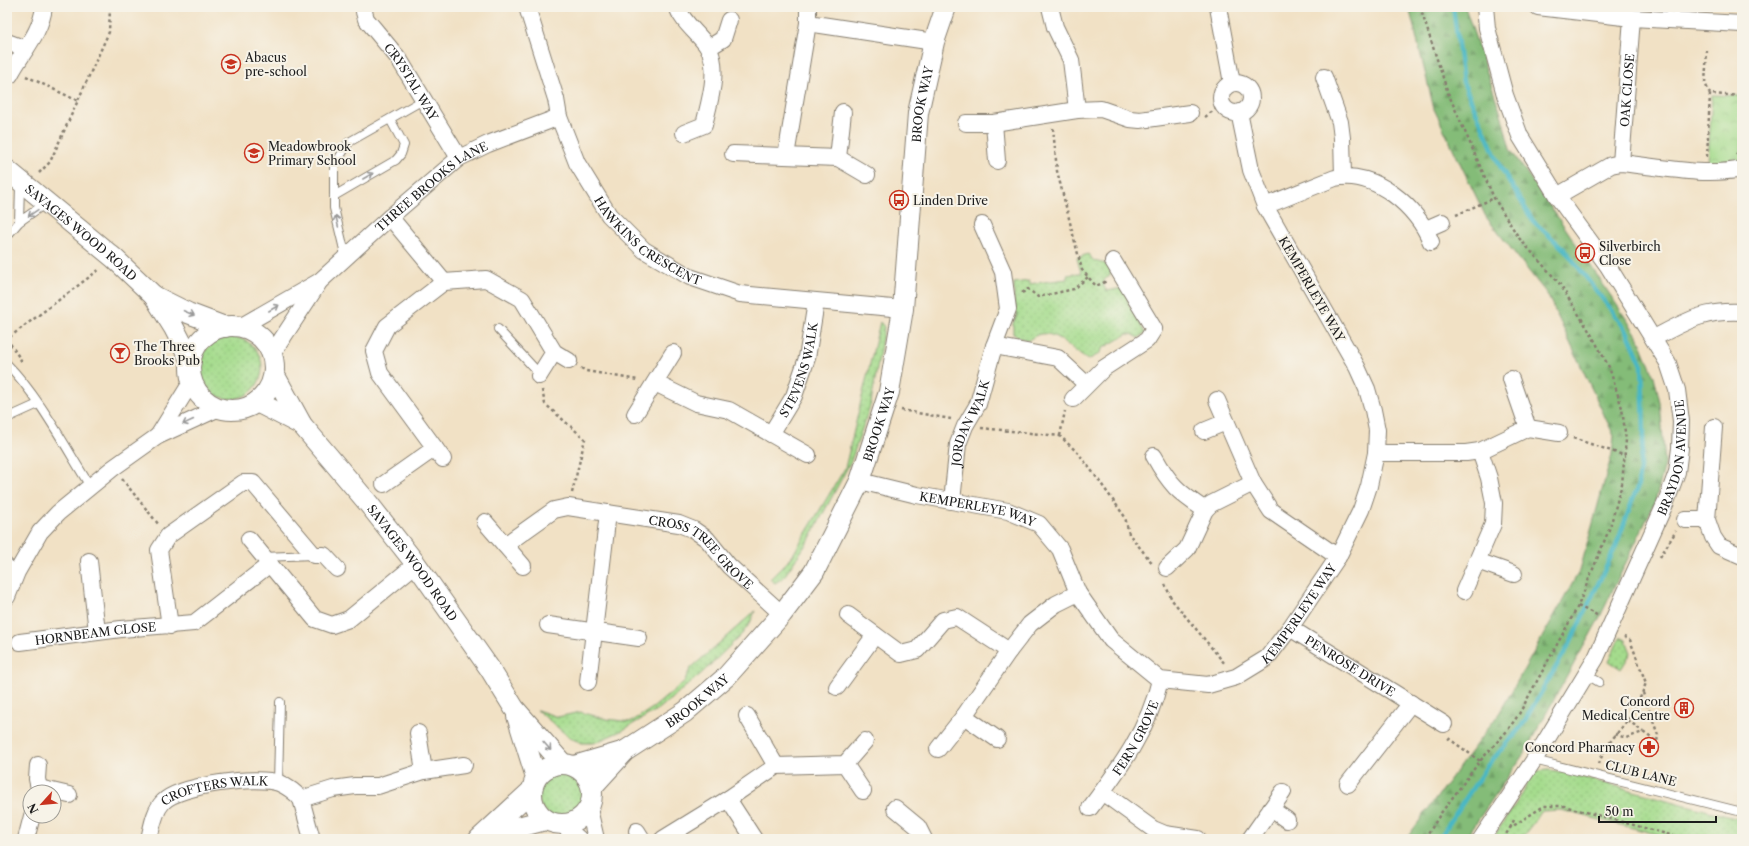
<svg xmlns="http://www.w3.org/2000/svg" width="1749" height="846" font-family="'Libre Caslon Text',serif">
  <style>
    .grass { fill: url(#grass-dots); stroke: #607c54 }
    .forest { fill: url(#forest-firs); stroke: #506c4a }
    .park { fill: url(#park-crowns); stroke: #607c54 }
    .lines { fill: none; stroke-linecap: round; stroke-linejoin: round }
    .stream { stroke: #49b7c4; stroke-width: 4.5 }
    .service-casing { stroke: #867e70; stroke-width: 10 }
    .minor-casing { stroke: #867e70; stroke-width: 18 }
    .tertiary-casing { stroke: #867e70; stroke-width: 22 }
    .path { stroke: #867e70; stroke-width: 2.5; stroke-dasharray: 3 3; stroke-linecap: butt }
    .service { stroke: #fff; stroke-width: 8 }
    .minor { stroke: #fff; stroke-width: 16 }
    .tertiary { stroke: #fff; stroke-width: 20 }
    .oneway { stroke: #999 }
    .labels { text-anchor: middle; dominant-baseline: central; stroke-width: 4; stroke-linejoin: round; paint-order: stroke }
    .poi-label { font-size: 12px; fill: #1c1c1c; stroke: #f7f3e8; text-anchor: start }
    .street-label { font-size: 12px; fill: #1c1c1c; stroke: #f7f3e8 }
  </style>
  <defs>
    <pattern id="grass-dots" width="8" height="8" patternUnits="userSpaceOnUse"><rect width="8" height="8" fill="#a5dc8d"/><path d="M2 2h.1M6 6h.1" fill="none" stroke="#8dbc79" stroke-width="1.8" stroke-linecap="round"/></pattern>
    <pattern id="forest-firs" width="22" height="20" patternUnits="userSpaceOnUse"><rect width="22" height="20" fill="#84bc78"/><path d="M5 1l3.5 6h-7zM16 11l3.5 6h-7z" fill="#71a167"/></pattern>
    <pattern id="park-crowns" width="20" height="18" patternUnits="userSpaceOnUse"><rect width="20" height="18" fill="#a5dc8d"/><path d="M2 6a3 3 0 1 1 6 0M12 15a3 3 0 1 1 6 0" fill="none" stroke="#8dbc79"/></pattern>
  </defs>
  <rect width="100%" height="100%" fill="#f7f3e8"/>
  <filter id="ink" filterUnits="userSpaceOnUse"><feTurbulence type="fractalNoise" baseFrequency=".025" numOctaves="2"/><feDisplacementMap in="SourceGraphic" scale="8" xChannelSelector="R" yChannelSelector="G"/><feConvolveMatrix kernelMatrix="1 2 1 2 8 2 1 2 1" color-interpolation-filters="sRGB"/></filter>
  <filter id="wash" filterUnits="userSpaceOnUse"><feTurbulence type="fractalNoise" baseFrequency=".012" numOctaves="4" result="noise"/><feDisplacementMap in="SourceGraphic" scale="16" xChannelSelector="R" yChannelSelector="G"/><feGaussianBlur stdDeviation="0.9" result="paint"/><feColorMatrix in="noise" values="0 0 0 0 0 0 0 0 0 0 0 0 0 0 0 0 0 1.4 0 .05"/><feComposite in="paint" operator="in"/></filter>
  <g filter="url(#wash)">
    <rect width="100%" height="100%" fill="#f1e1c5"/>
    <path class="grass" d="M 1088,254 L 1094,261 L 1110,265 C 1112,273 1111,275 1104,280 L 1104,287 L 1107,291 L 1123,288 L 1128,298 L 1128,303 L 1145,333 L 1139,338 L 1132,334 L 1127,334 L 1103,348 L 1099,354 L 1088,360 C 1073,352 1054,326 1035,336 C 1032,337 1030,340 1027,341 L 1013,334 L 1013,323 L 1017,316 L 1014,305 L 1014,283 L 1029,281 L 1029,284 L 1067,279 L 1067,275 L 1081,273 L 1077,258 Z
      M 880,322 L 884,327 L 871,403 L 851,461 L 809,540 L 783,578 L 775,583 L 770,579 L 791,558 L 845,468 Z
      M200 368a31 31 0 1 1 62 0a31 31 0 1 1-62 0Z
      M 755,611 L 750,623 L 742,634 L 702,673 L 660,708 L 623,730 L 594,743 L 582,743 L 570,738 L 537,710 L 558,717 L 580,712 L 606,719 L 631,722 L 654,707 L 685,681 L 690,669 Z
      M 1620,637 L 1626,640 L 1631,653 L 1621,669 L 1609,661 Z
      M 1549,770 L 1563,772 L 1742,820 L 1742,839 L 1676,839 L 1561,810 L 1542,811 L 1521,839 L 1492,839 L 1523,793 L 1531,774 L 1537,771 Z
      M538 795a23 23 0 1 1 46 0a23 23 0 1 1-46 0Z"/>
    <path class="forest" d="M 1409,7 L 1465,7 L 1502,117 L 1510,149 L 1564,226 L 1639,338 L 1654,376 L 1660,402 L 1665,464 L 1655,502 L 1599,619 L 1523,755 L 1465,839 L 1406,839 L 1500,712 L 1580,570 L 1612,454 L 1614,436 L 1547,294 L 1486,217 L 1434,109 Z"/>
    <path class="park" d="M 1712,95 L 1742,96 L 1742,161 L 1708,163 Z"/>
    <g class="lines">
      <path class="stream" d="M 1439,839 L 1487,766 L 1521,727 L 1570,643 L 1616,546 L 1638,485 L 1644,434 L 1642,365 L 1627,331 L 1565,250 L 1533,221 L 1500,166 L 1463,82 L 1453,7"/>
    </g>
  </g>
  <g filter="url(#ink)">
    <g class="lines">
      <g class="service-casing">
        <path id="service" d="M 334,196 L 396,160 L 401,154 L 404,145 L 390,119
          M 19,222 L 20,185
          M 7,236 L 19,222 L 46,203
          M 346,258 L 334,208 L 334,166 L 349,142 L 423,100
          M 498,329 L 534,368 L 539,376
          M 7,364 C 38,395 66,448 90,486
          M 7,418 L 38,404
          M 264,557 L 313,555
          M 7,562 L 17,572
          M 1587,675 L 1599,682
          M 1534,760 L 1742,812
          M 278,783 L 280,702"/>
      </g>
      <g class="minor-casing">
        <g id="minor">
          <path id="s1" d="M 365,7 L 364,12 L 366,19 L 399,59 L 459,158"/>
          <path id="s2" d="M 527,7 L 556,99 L 559,117 L 577,163 L 609,215 L 644,250 L 690,277 L 740,294 L 903,309"/>
          <path d="M 677,7 C 683,23 697,32 707,46 C 721,67 709,103 704,125 L 684,133"/>
          <path d="M 1050,7 L 1055,27 L 1071,60 L 1077,110"/>
          <path d="M 1218,7 L 1232,83"/>
          <path d="M 1538,7 L 1632,18 L 1742,24"/>
          <path d="M 808,23 L 934,42"/>
          <path d="M 7,42 L 26,49"/>
          <path d="M 708,48 L 723,39 L 729,20"/>
          <path d="M 10,75 C 22,52 41,33 44,7"/>
          <path d="M 1324,77 L 1340,122 L 1342,138 L 1343,176"/>
          <circle cx="1236" cy="98" r="15"/>
          <path d="M 966,123 L 994,123 L 1077,110 L 1101,109 L 1130,119 L 1140,120 L 1190,113"/>
          <path d="M 994,123 L 997,161"/>
          <path d="M 733,154 L 838,158 L 867,175"/>
          <path d="M 786,156 L 808,23 L 808,7"/>
          <path d="M 838,158 L 843,112"/>
          <path id="s3" d="M 1621,163 L 1632,18"/>
          <path d="M 1557,196 L 1611,165 L 1621,163 C 1661,167 1703,177 1742,169"/>
          <path d="M 1265,206 L 1335,178 C 1374,170 1418,207 1431,242"/>
          <path d="M 390,217 L 444,282"/>
          <path d="M 1426,229 L 1442,222"/>
          <path id="s4" d="M 240,327 L 320,281 L 390,217 L 459,158 L 488,144 L 559,117"/>
          <path d="M 1654,338 C 1687,321 1703,310 1742,312"/>
          <path d="M 994,346 L 1058,358 L 1086,384"/>
          <path d="M 272,354 L 318,284"/>
          <path d="M 539,376 L 554,352"/>
          <path d="M 1511,379 L 1528,428"/>
          <path d="M 655,383 L 696,403 L 729,410 L 808,455"/>
          <path d="M 1073,399 L 1104,368 L 1147,340 L 1154,329 L 1113,261"/>
          <path d="M 1217,400 L 1253,483 L 1271,511 L 1338,557"/>
          <path d="M 635,414 L 673,353"/>
          <path d="M 1714,427 L 1707,520 L 1713,537 L 1719,546 L 1742,556"/>
          <path d="M 1204,431 L 1226,422"/>
          <path id="s5" d="M 771,434 L 794,396 L 807,358 L 816,302"/>
          <path d="M 158,436 L 192,381"/>
          <path d="M 1480,451 L 1528,428 L 1559,433"/>
          <path d="M 1376,453 L 1466,453 L 1480,451 L 1489,478 L 1494,503 L 1493,524 L 1464,591"/>
          <path d="M 1154,456 C 1170,485 1178,492 1205,510"/>
          <path d="M 443,459 L 380,373 L 374,351 L 387,326 L 444,282 L 486,279 L 522,299 L 554,352 L 569,361"/>
          <path id="s6" d="M 860,481 L 917,495 L 1008,511 L 1039,524 L 1060,549 L 1078,593 L 1111,640 L 1160,680 L 1208,685 L 1236,677 L 1267,658 L 1290,628 L 1338,557 L 1361,510 L 1369,486 L 1376,453 L 1377,430 L 1373,410 L 1367,389 L 1357,367 L 1265,206 L 1251,170 L 1239,112"/>
          <path d="M 384,484 L 435,448"/>
          <path id="s7" d="M 952,501 L 958,444 L 965,426 L 978,404 L 994,346 L 1008,309 L 1003,272 L 982,225"/>
          <path d="M 1685,520 L 1707,520"/>
          <path d="M 485,522 L 523,566"/>
          <path d="M 249,539 L 315,619 L 332,625 L 349,619 L 416,564"/>
          <path id="s8" d="M 505,545 L 554,510 L 568,507 L 679,524 L 694,530 L 707,539 L 729,566 L 782,614"/>
          <path d="M 89,561 L 97,632"/>
          <path d="M 1477,561 L 1514,574"/>
          <path d="M 1167,568 L 1187,549 L 1205,510 L 1211,504 L 1253,483"/>
          <path d="M 7,597 L 17,572 L 40,532 L 58,513 L 113,468 L 158,436 L 219,408"/>
          <path d="M 848,615 L 901,654 L 917,650 L 943,620 L 957,617 L 1009,651 L 1030,624 L 1056,604 L 1078,593"/>
          <path d="M 548,625 L 639,638"/>
          <path d="M 170,626 L 159,550 L 168,536 L 243,483 L 253,483 L 314,555 L 324,555 L 337,569"/>
          <path id="s9" d="M 1290,628 L 1444,724"/>
          <path id="s10" d="M 20,642 L 121,629 L 194,623 L 270,564"/>
          <path d="M 588,682 L 608,513"/>
          <path d="M 837,687 L 875,635"/>
          <path d="M 747,716 L 776,766 L 845,764 L 865,741"/>
          <path d="M 964,716 L 997,739"/>
          <path d="M 418,733 L 424,771"/>
          <path d="M 938,749 L 964,716 L 1009,651"/>
          <path d="M 845,764 L 863,791"/>
          <path d="M 1348,784 L 1411,703"/>
          <path d="M 39,788 L 69,795"/>
          <path d="M 38,792 L 39,788 L 37,779 L 38,765"/>
          <path d="M 1102,792 L 1153,829 L 1165,834 L 1198,839"/>
          <path d="M 301,799 L 312,839"/>
          <path d="M 728,799 L 754,839"/>
          <path d="M 895,808 L 918,827 L 924,839"/>
          <path id="s11" d="M 1090,808 C 1120,768 1149,729 1160,680"/>
          <path d="M 589,809 L 596,839"/>
          <path d="M 1271,809 L 1287,820"/>
          <path d="M 563,825 L 579,839"/>
          <path d="M 637,831 L 642,839"/>
          <path d="M 26,839 L 32,816"/>
          <path id="s12" d="M 149,839 C 152,827 154,811 163,802 C 179,785 258,775 279,783 C 288,787 295,792 301,799 L 333,789 L 355,786 L 378,786 L 424,771 L 464,765"/>
          <path d="M 663,839 L 728,799 L 776,766"/>
          <path d="M 1250,839 L 1283,792"/>
          <path id="s13" d="M 1481,839 L 1534,760 L 1596,658 L 1666,502 L 1677,472 L 1680,448 L 1681,421 L 1677,390 L 1668,363 L 1608,266 L 1557,196 L 1520,136 L 1505,95 L 1487,28 L 1485,7"/>
        </g>
      </g>
      <g class="tertiary-casing">
        <g id="tertiary">
          <path id="s14" d="M 7,170 L 114,258 L 154,296 L 174,328 L 191,361"/>
          <path d="M 154,296 L 188,313 L 225,327"/>
          <circle cx="232" cy="368" r="42"/>
          <path id="s15" d="M 274,374 L 302,425 L 368,503 L 416,564 L 490,669 L 514,708 L 562,763"/>
          <path d="M 257,402 L 302,425"/>
          <path d="M 517,716 L 536,777"/>
          <circle cx="562" cy="794" r="30"/>
          <path d="M 574,766 L 625,751"/>
          <path id="s16" d="M 592,787 L 625,751 L 685,712 L 726,677 L 782,614 L 814,572 L 860,481 L 889,392 L 903,309 L 918,113 L 934,42 L 946,7"/>
          <path d="M 485,836 L 545,820"/>
          <path d="M 479,839 L 531,791"/>
        </g>
      </g>
      <path class="path" d="M 1420,7 L 1448,93 L 1494,198 L 1519,238 L 1559,283 L 1591,334 L 1609,367 L 1622,408 L 1626,440 L 1622,484 L 1610,527 L 1578,606 L 1519,714 L 1507,731 L 1480,761 L 1441,813 L 1425,839
        M 1707,50 L 1705,83 L 1710,94
        M 26,76 L 78,101
        M 1205,117 L 1222,104
        M 1053,128 L 1057,171 L 1082,270 L 1096,286 L 1107,281
        M 1736,155 L 1742,145
        M 1707,157 L 1710,94 L 1742,96
        M 39,173 L 50,162 L 109,32 L 110,7
        M 1456,215 L 1494,198
        M 1022,293 L 1028,289 L 1038,297 L 1074,289 L 1088,277
        M 20,361 L 21,360 L 7,339 L 100,269
        M 581,368 L 586,371 L 638,380
        M 542,390 L 545,404 L 585,439 L 572,493
        M 901,410 L 951,419
        M 981,428 L 1060,436 L 1079,454 L 1097,478 L 1125,517 L 1129,534 L 1153,564
        M 1060,436 L 1065,411
        M 1573,438 L 1626,456
        M 122,479 L 159,525
        M 1660,557 L 1676,531
        M 1165,584 L 1172,600 L 1225,664
        M 1578,606 L 1599,616
        M 1628,720 L 1643,732
        M 1615,734 L 1626,738 L 1643,732 L 1657,742 L 1658,735 L 1643,693
        M 1448,738 L 1480,761
        M 1599,764 C 1604,746 1617,734 1628,720 C 1636,709 1641,696 1646,683 L 1630,640 L 1622,636
        M 1510,828 L 1514,820
        M 1503,839 L 1510,828 L 1544,806 L 1564,806 L 1685,839"/>
      <use href="#service" class="service"/>
      <use href="#minor" class="minor"/>
      <use href="#tertiary" class="tertiary"/>
    </g>
    <defs><path id="oneway-shaft" d="M-6 0H5M1.5-3L5.5 0L1.5 3" fill="none" stroke-width="1.6" stroke-linecap="round" stroke-linejoin="round"/></defs>
    <g class="oneway">
      <use href="#oneway-shaft" transform="translate(368 176) rotate(-30)"/>
      <use href="#oneway-shaft" transform="translate(33 213) rotate(145)"/>
      <use href="#oneway-shaft" transform="translate(337 221) rotate(-103)"/>
      <use href="#oneway-shaft" transform="translate(274 308) rotate(-30)"/>
      <use href="#oneway-shaft" transform="translate(189 313) rotate(23)"/>
      <use href="#oneway-shaft" transform="translate(188 422) rotate(155)"/>
      <use href="#oneway-shaft" transform="translate(547 746) rotate(49)"/>
    </g>
  </g>
  <defs>
    <g id="school-ring" transform="scale(1)"><circle r="9.5" fill="#f7f3e8" stroke="#c8321e" stroke-width="1.5"/><path d="M0-5L7-2L0 1L-7-2ZM-4 1L0 2.5L4 1V4Q0 6-4 4Z" fill="#c8321e"/></g>
    <g id="bus-ring" transform="scale(1)"><circle r="9.5" fill="#f7f3e8" stroke="#c8321e" stroke-width="1.5"/><path d="M-5-6H5V4H4V6H2V4H-2V6H-4V4H-5ZM-3.5-4V0h7V-4ZM-3.5 1.2v1.5H-2V1.2ZM2 1.2v1.5H3.5V1.2Z" fill="#c8321e"/></g>
    <g id="bar-ring" transform="scale(1)"><circle r="9.5" fill="#f7f3e8" stroke="#c8321e" stroke-width="1.5"/><path d="M-6-5H6L.8 .8V4.5H3.5V6h-7V4.5H-.8V.8Z" fill="#c8321e"/></g>
    <g id="building-ring" transform="scale(1)"><circle r="9.5" fill="#f7f3e8" stroke="#c8321e" stroke-width="1.5"/><path d="M-4-6H4V6H1V3H-1V6H-4ZM-2.5-4.3h1.7v1.8h-1.7ZM.8-4.3h1.7v1.8H.8ZM-2.5-1h1.7V.8h-1.7ZM.8-1h1.7V.8H.8Z" fill="#c8321e"/></g>
    <g id="pharmacy-ring" transform="scale(1)"><circle r="9.5" fill="#f7f3e8" stroke="#c8321e" stroke-width="1.5"/><path d="M-2-6h4v4h4v4h-4v4h-4v-4h-4v-4h4Z" fill="#c8321e"/></g>
  </defs>
  <g fill-rule="evenodd">
    <use href="#school-ring" x="231" y="64"/>
    <use href="#school-ring" x="254" y="153"/>
    <use href="#bus-ring" x="899" y="200"/>
    <use href="#bus-ring" x="1585" y="253"/>
    <use href="#bar-ring" x="120" y="353"/>
    <use href="#building-ring" x="1684" y="708"/>
    <use href="#pharmacy-ring" x="1649" y="747"/>
  </g>
  <g class="labels">
    <g class="poi-label">
      <text x="245" y="57">Abacus<tspan x="245" dy="14">pre-school</tspan></text>
      <text x="268" y="146">Meadowbrook<tspan x="268" dy="14">Primary School</tspan></text>
      <text x="913" y="200">Linden Drive</text>
      <text x="1599" y="246">Silverbirch<tspan x="1599" dy="14">Close</tspan></text>
      <text x="134" y="346">The Three<tspan x="134" dy="14">Brooks Pub</tspan></text>
      <text x="1670" y="701" text-anchor="end">Concord<tspan x="1670" dy="14">Medical Centre</tspan></text>
      <text x="1635" y="747" text-anchor="end">Concord Pharmacy</text>
    </g>
    <g class="street-label">
      <text stroke="none"><textPath href="#s1" startOffset="90">CRYSTAL WAY</textPath></text>
      <text stroke="none"><textPath href="#s3" startOffset="73">OAK CLOSE</textPath></text>
      <text stroke="none"><textPath href="#s16" startOffset="797">BROOK WAY</textPath></text>
      <text stroke="none"><textPath href="#s4" startOffset="239">THREE BROOKS LANE</textPath></text>
      <text stroke="none"><textPath href="#s14" startOffset="97">SAVAGES WOOD ROAD</textPath></text>
      <text stroke="none"><textPath href="#s2" startOffset="272">HAWKINS CRESCENT</textPath></text>
      <text transform="translate(1312 289) rotate(60)">KEMPERLEYE WAY</text>
      <text stroke="none"><textPath href="#s5" startOffset="71">STEVENS WALK</textPath></text>
      <text stroke="none"><textPath href="#s7" startOffset="81">JORDAN WALK</textPath></text>
      <text stroke="none"><textPath href="#s16" startOffset="473">BROOK WAY</textPath></text>
      <text stroke="none"><textPath href="#s13" startOffset="431">BRAYDON AVENUE</textPath></text>
      <text stroke="none"><textPath href="#s6" startOffset="121">KEMPERLEYE WAY</textPath></text>
      <text stroke="none"><textPath href="#s8" startOffset="220">CROSS TREE GROVE</textPath></text>
      <text stroke="none"><textPath href="#s15" startOffset="235">SAVAGES WOOD ROAD</textPath></text>
      <text stroke="none"><textPath href="#s6" startOffset="554">KEMPERLEYE WAY</textPath></text>
      <text stroke="none"><textPath href="#s10" startOffset="76">HORNBEAM CLOSE</textPath></text>
      <text stroke="none"><textPath href="#s9" startOffset="71">PENROSE DRIVE</textPath></text>
      <text stroke="none"><textPath href="#s16" startOffset="137">BROOK WAY</textPath></text>
      <text stroke="none"><textPath href="#s11" startOffset="84">FERN GROVE</textPath></text>
      <text transform="translate(1641 773) rotate(14)">CLUB LANE</text>
      <text stroke="none"><textPath href="#s12" startOffset="94">CROFTERS WALK</textPath></text>
    </g>
  </g>
  <rect width="1749" height="846" fill="none" stroke="#f7f3e8" stroke-width="24"/>
  <g transform="translate(42 804) rotate(243)"><circle r="19" fill="#f7f3e8" stroke="#9f9d96"/>
  <path d="M0-3L7 15L0 10L-7 15Z" fill="#c8321e"/>
  <text y="-6" font-size="11" font-weight="bold" text-anchor="middle" fill="#1c1c1c">N</text>
  </g>
  <path d="M1599 816v6h117v-6" fill="none" stroke="#1c1c1c" stroke-width="2"/>
  <text x="1605" y="816" font-size="12" fill="#1c1c1c" stroke="#f7f3e8" stroke-width="3" paint-order="stroke">50 m</text>
</svg>
